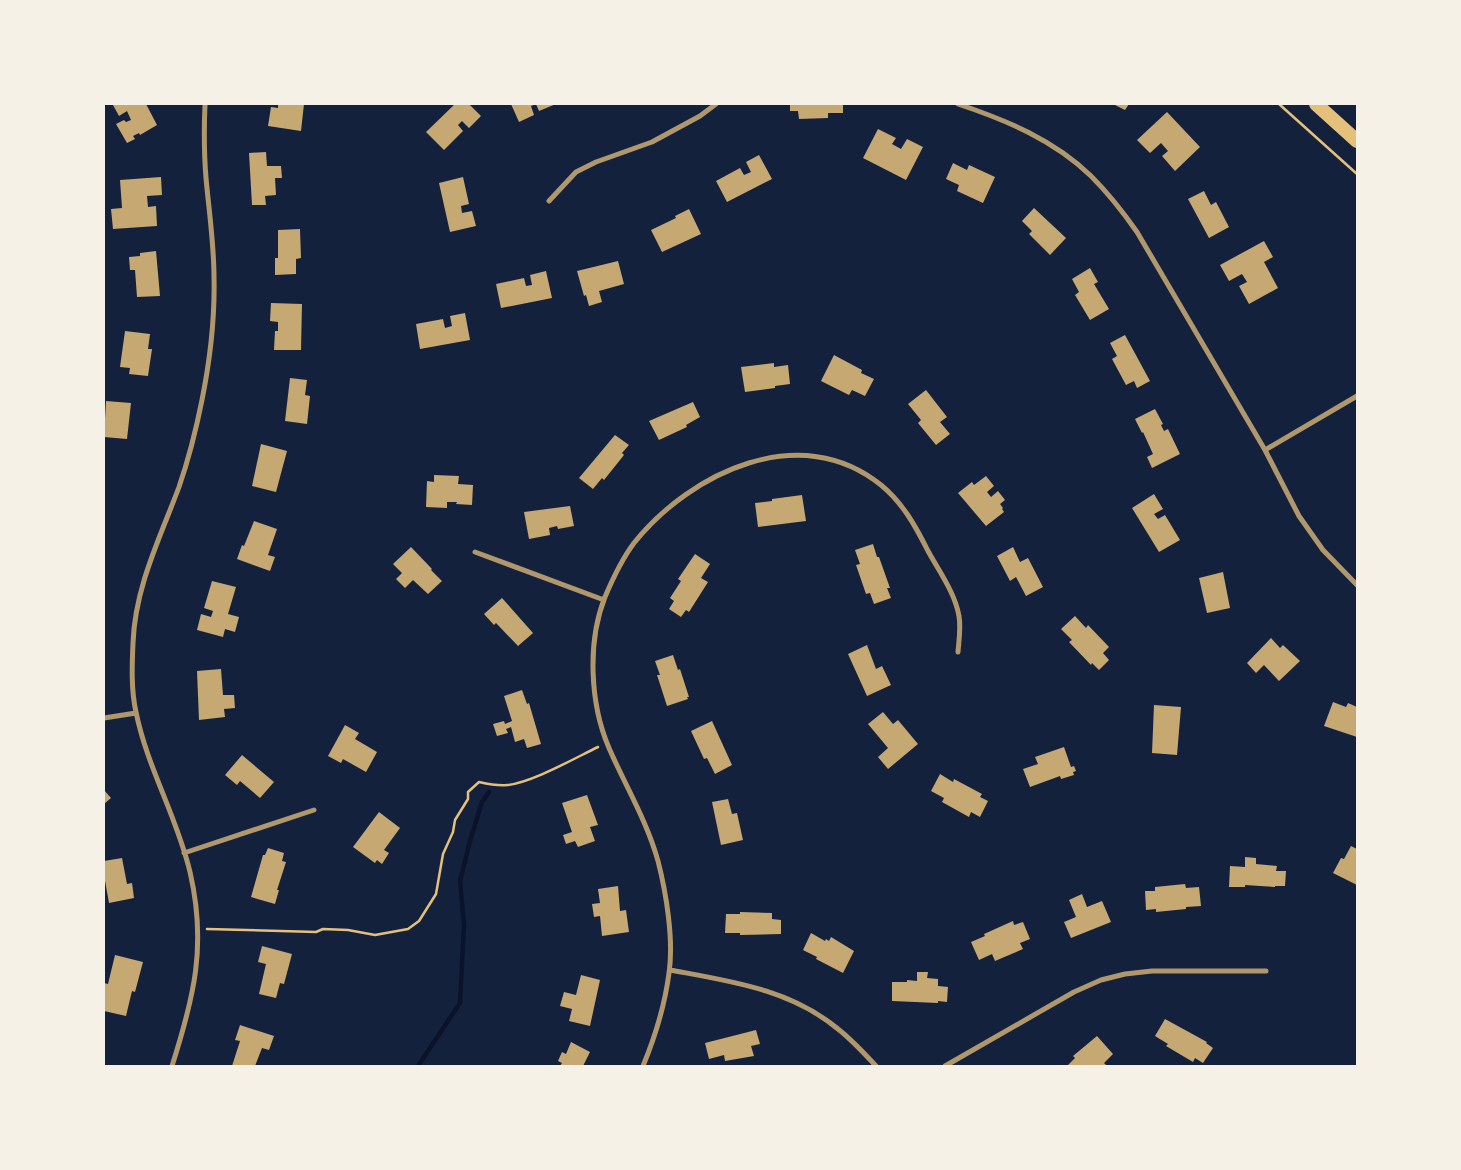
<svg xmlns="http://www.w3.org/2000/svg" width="1461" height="1170" font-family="'Work Sans',sans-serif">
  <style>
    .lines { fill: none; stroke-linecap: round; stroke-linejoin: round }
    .stream { stroke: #0b132b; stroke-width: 4.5 }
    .building { fill: #c6a872 }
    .path { stroke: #e5c07b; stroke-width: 2.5 }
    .minor { stroke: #b1986c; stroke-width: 5 }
    .trunk { stroke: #e5c07b; stroke-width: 14 }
  </style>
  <rect width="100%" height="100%" fill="#14213d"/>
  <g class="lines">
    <path class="stream" d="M 418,1066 L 460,1003 L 464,925 L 460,881 L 470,841 L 482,802 L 489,792"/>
  </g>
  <path class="building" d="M 116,104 L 146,104 L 157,125 L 140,135 L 139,133 L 133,136 L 135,139 L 127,143 L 116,124 L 124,120 L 126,122 L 131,120 L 127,111 L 119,116 L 113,105 Z
    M 278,104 L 304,104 L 301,131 L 268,126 L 271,107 L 278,108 Z
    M 455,104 L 469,104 L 481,116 L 469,128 L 462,121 L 458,125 L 463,131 L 444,150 L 426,132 Z
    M 511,104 L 556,104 L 539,111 L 536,104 L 531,106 L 534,115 L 519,122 Z
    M 790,104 L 843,104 L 843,113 L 828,113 L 828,118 L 799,119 L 798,111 L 790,111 Z
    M 1113,104 L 1129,104 L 1125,110 Z
    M 1167,112 L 1200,147 L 1175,171 L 1162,156 L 1168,151 L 1161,143 L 1150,153 L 1137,140 Z
    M 878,129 L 896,138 L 892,144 L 901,149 L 907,139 L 923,147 L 906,180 L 863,158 Z
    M 266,152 L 267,166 L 281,166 L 282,178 L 275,178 L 276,195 L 265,196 L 266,205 L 252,205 L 249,153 Z
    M 759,155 L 772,179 L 727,202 L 716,181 L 740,168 L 744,175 L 751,172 L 746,162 Z
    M 953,163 L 967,170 L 969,165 L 995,177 L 983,203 L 957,191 L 959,185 L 946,179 Z
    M 161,177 L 162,195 L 147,196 L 148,207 L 156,206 L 157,226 L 113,229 L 111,209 L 122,208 L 120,180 Z
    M 463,177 L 469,204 L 461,206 L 462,213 L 472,211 L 476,226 L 450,232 L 439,183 Z
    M 1204,191 L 1211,205 L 1216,202 L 1229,227 L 1209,238 L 1188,199 Z
    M 1034,208 L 1066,238 L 1050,255 L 1029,234 L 1032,231 L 1022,221 Z
    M 689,209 L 701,234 L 662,252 L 651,230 L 676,218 L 675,216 Z
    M 300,229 L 301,258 L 296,259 L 296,274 L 275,275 L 275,258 L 278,258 L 278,230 Z
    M 1264,241 L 1273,257 L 1264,262 L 1278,288 L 1249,304 L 1239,286 L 1247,282 L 1242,274 L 1229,281 L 1220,265 Z
    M 156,251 L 160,296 L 137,297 L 135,270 L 130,270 L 129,257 L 140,256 L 140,253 Z
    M 618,261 L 624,284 L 599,291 L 602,302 L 589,306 L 586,295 L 584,296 L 577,271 Z
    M 1090,268 L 1098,282 L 1094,284 L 1109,309 L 1090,320 L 1075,295 L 1079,292 L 1072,279 Z
    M 546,271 L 552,298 L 501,308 L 496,284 L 524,278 L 526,286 L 532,285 L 530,275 Z
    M 271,303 L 302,304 L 301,350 L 274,350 L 275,331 L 278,331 L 278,322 L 270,321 Z
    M 465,313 L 470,340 L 420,349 L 416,324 L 443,319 L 445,328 L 452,326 L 450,316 Z
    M 125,331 L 150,334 L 148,349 L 152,349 L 148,376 L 129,374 L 130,368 L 120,367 Z
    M 1125,335 L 1150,381 L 1137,388 L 1134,381 L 1126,385 L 1112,359 L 1117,356 L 1110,343 Z
    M 834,355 L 862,370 L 861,373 L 874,379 L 865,396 L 852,390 L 849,395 L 821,381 Z
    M 774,363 L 774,367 L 788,365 L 790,384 L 775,386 L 775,388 L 745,392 L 741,367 Z
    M 290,378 L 307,380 L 305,395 L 310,396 L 307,424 L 285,421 Z
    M 926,390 L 947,417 L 940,422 L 950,434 L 936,445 L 918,423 L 921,420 L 908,404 Z
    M 106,401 L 131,403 L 127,439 L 104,437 Z
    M 693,402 L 700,417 L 686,425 L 687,427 L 659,440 L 649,421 Z
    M 1155,409 L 1163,424 L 1161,425 L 1164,431 L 1168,429 L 1180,454 L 1152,468 L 1147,457 L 1153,454 L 1143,432 L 1142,433 L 1135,419 Z
    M 615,435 L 629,445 L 622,453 L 624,455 L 604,480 L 602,478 L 593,489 L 579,478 Z
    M 261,444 L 287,451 L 276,492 L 252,486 Z
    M 434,475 L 459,476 L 458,484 L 473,485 L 472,505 L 456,504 L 457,502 L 447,502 L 447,508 L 426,507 L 427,481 L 434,482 Z
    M 986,476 L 994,486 L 987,492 L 991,497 L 998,491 L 1005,500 L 1000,504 L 1003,508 L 1002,509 L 1004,512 L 986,526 L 958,493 L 972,482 L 974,485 Z
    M 1154,494 L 1163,509 L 1154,514 L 1158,519 L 1165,515 L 1180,540 L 1159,552 L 1132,508 Z
    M 802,495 L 806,521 L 758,527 L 755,503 L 772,501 L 772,499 Z
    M 570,506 L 574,526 L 558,529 L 557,526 L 549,528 L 550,535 L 529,539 L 524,512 Z
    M 254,521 L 277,529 L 268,555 L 275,557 L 270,571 L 237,559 L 242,545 L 244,546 Z
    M 873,544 L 877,557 L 879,557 L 890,588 L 887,588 L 891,598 L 874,604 L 870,593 L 866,594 L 856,565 L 860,564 L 855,550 Z
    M 411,547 L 432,569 L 431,570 L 442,581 L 428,594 L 413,580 L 405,588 L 396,579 L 402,573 L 393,564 Z
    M 1013,547 L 1020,562 L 1028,558 L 1043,587 L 1026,596 L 1016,577 L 1010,581 L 997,556 Z
    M 695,554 L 710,564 L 701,578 L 708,582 L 689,612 L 686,610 L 681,617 L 669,609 L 674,601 L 670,598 L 681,581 L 678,579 Z
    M 1223,572 L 1230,608 L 1207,613 L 1199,578 Z
    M 212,581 L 236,587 L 228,614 L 239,617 L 235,632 L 225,629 L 223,637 L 197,630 L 201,614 L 211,617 L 213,611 L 204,608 Z
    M 502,598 L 533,633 L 518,646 L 496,623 L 494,625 L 484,614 Z
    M 1075,616 L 1086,628 L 1088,625 L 1109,647 L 1103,653 L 1109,660 L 1099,670 L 1092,663 L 1091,665 L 1069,642 L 1072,640 L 1061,629 Z
    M 1271,638 L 1280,648 L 1283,645 L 1300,661 L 1279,681 L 1264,665 L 1256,673 L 1247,663 Z
    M 867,645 L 876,669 L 882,666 L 891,685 L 867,696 L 848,654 Z
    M 673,655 L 678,670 L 680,669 L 689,697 L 687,697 L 688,699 L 667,706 L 657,675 L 660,675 L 655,661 Z
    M 221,669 L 223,695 L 234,695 L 235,708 L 224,709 L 225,717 L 199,720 L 197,671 Z
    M 522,690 L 527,704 L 529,703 L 541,744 L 527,748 L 524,739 L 515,742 L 511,727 L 506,729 L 508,733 L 497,736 L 493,724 L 504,721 L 505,724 L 512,721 L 504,696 Z
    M 1333,702 L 1346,707 L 1348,703 L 1357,707 L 1357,737 L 1324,726 Z
    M 1154,705 L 1181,707 L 1177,755 L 1152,753 Z
    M 883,712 L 893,724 L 898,720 L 918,744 L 888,769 L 878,757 L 888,748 L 868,724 Z
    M 712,721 L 732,765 L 715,774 L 707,758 L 704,759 L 691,731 Z
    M 345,725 L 359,733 L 355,739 L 377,752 L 366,772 L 343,759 L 341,763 L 328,756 Z
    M 1064,747 L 1071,767 L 1074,766 L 1076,771 L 1073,772 L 1074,775 L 1061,779 L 1060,776 L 1030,787 L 1023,769 L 1038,764 L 1035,757 Z
    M 242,755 L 274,782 L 260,798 L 240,781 L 237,785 L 225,775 Z
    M 940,774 L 953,782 L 954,779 L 982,794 L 980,797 L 988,801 L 980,817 L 971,812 L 969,817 L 942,802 L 944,798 L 931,791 Z
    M 104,790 L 111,798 L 104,804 Z
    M 587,795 L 598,825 L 590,827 L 595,841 L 578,847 L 575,841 L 566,844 L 563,835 L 572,832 L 562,803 Z
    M 728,799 L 732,814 L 737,813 L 743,840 L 721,845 L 712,802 Z
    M 379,812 L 400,828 L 384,850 L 389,853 L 382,864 L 377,860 L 375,863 L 353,847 Z
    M 1351,846 L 1357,849 L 1357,885 L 1333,873 L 1341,858 L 1344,859 Z
    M 268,848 L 284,853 L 282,861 L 286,862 L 277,890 L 279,890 L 275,904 L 251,897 L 263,855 L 265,855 Z
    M 1245,857 L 1256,858 L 1256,864 L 1277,866 L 1276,871 L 1286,871 L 1285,886 L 1275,886 L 1275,887 L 1245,885 L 1245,887 L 1229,887 L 1230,866 L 1245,867 Z
    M 122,858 L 127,884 L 132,883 L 134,898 L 109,903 L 104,875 L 104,861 Z
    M 1185,884 L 1186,888 L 1199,887 L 1201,906 L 1186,907 L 1186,909 L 1156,912 L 1156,909 L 1146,910 L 1145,891 L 1155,891 L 1155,887 Z
    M 618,886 L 620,911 L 626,910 L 629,932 L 602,936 L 600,916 L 594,917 L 592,904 L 600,903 L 598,889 Z
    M 1082,894 L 1087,907 L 1102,901 L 1111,922 L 1071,938 L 1064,922 L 1076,917 L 1069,900 Z
    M 740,912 L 772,913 L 772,919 L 781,920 L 781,934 L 740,935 L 740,933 L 725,933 L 726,914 L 740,914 Z
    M 1013,921 L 1014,925 L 1023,922 L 1030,939 L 1020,943 L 1023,949 L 995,961 L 992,954 L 979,960 L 971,942 L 985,936 L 984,934 Z
    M 811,933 L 825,941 L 826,939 L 829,941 L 831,937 L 854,951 L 843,973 L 816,959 L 817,957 L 803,950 Z
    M 262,946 L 292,954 L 284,984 L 280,983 L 276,998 L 259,994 L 266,964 L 258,962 Z
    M 115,955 L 143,962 L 135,992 L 132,991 L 126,1016 L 104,1011 L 104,983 L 108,984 Z
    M 917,972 L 928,972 L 927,978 L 938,979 L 938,986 L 948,987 L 947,1002 L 938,1001 L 938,1003 L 892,1001 L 892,982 L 907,982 L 907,980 L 917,981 Z
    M 581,975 L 600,980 L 590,1026 L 569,1021 L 572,1009 L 560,1006 L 564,992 L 576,995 Z
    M 1165,1019 L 1207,1042 L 1206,1043 L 1213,1048 L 1203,1063 L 1195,1058 L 1193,1062 L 1166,1046 L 1168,1044 L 1155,1036 Z
    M 240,1025 L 274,1036 L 269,1050 L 262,1048 L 255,1066 L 232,1066 L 240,1041 L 235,1040 Z
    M 756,1030 L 760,1044 L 751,1046 L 754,1056 L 725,1061 L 724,1055 L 709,1059 L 705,1043 Z
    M 1097,1036 L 1113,1054 L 1104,1063 L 1107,1066 L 1067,1066 L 1075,1058 L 1073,1056 Z
    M 571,1042 L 590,1052 L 583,1066 L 560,1066 L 562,1063 L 558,1061 L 562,1052 L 566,1054 Z"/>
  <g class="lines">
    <path class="path" d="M 1279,104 L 1357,174
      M 207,929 L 316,932 L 323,929 L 348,930 L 375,935 L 408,929 L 419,921 L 436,894 L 443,854 L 453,832 L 455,820 L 468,799 L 468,792 L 479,782 C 488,784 497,786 507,785 C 531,783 575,758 598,747"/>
    <path class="minor" d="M 958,104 C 1006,120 1054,140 1091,176 C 1108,193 1123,212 1137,232 L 1265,450 L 1299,516 L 1323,550 L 1357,585
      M 549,201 L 576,172 L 596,162 L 652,142 L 700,116 L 716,104
      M 1265,450 L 1357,396
      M 475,552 L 604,600
      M 104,718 L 136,713
      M 184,853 L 314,810
      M 670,970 C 729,981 790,989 838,1029 C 852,1040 864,1053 876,1066
      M 172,1066 C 194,997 207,945 190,872 C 177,817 147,767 136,712 C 131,690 132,666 133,643 C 135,587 160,538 179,487 C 189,458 196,430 202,400 C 210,360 215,318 214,277 C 214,244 209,211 206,178 C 204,154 204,128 205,104
      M 643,1066 C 655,1037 665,1004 669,973 C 674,940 666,892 658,861 C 647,821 625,785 609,748 C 590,704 587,642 605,597 C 613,578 622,559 634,543 C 691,472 801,420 881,485 C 903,503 916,527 928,551 C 939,571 955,593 959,616 C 961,628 959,640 958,652
      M 945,1066 L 1074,992 L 1101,980 L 1125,974 L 1152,971 L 1266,971"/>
    <path class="trunk" d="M 1316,104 L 1357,141"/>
  </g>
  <rect width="1461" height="1170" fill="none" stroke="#f6f1e7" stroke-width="210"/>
</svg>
